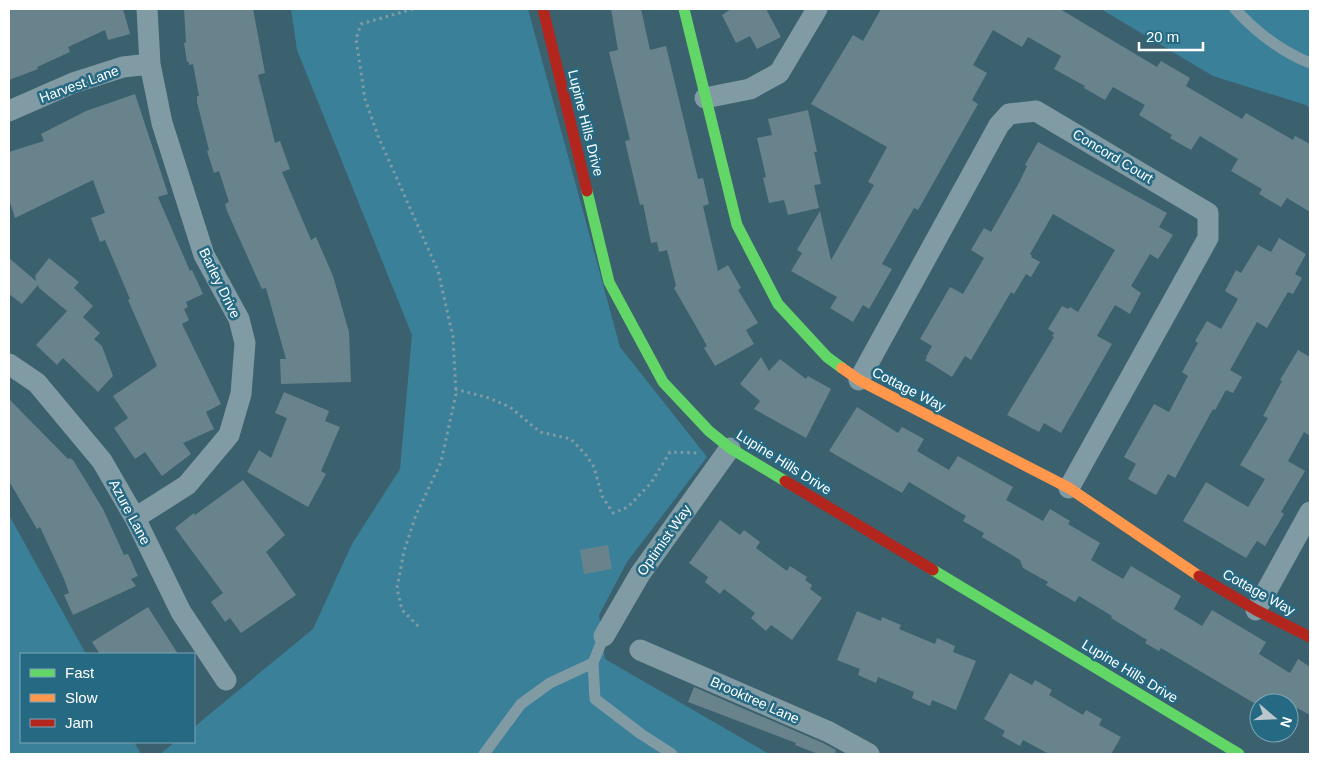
<svg xmlns="http://www.w3.org/2000/svg" width="1319" height="763" font-family="Helvetica,sans-serif">
  <style>
    .green { fill: #3b8099 }
    .building { fill: #69838d }
    .lines { fill: none; stroke-linecap: round; stroke-linejoin: round }
    .path { stroke: #819ba4; stroke-width: 3; stroke-dasharray: 2.5 4; stroke-linecap: butt }
    .lane { stroke: #819ba4; stroke-width: 11 }
    .street { stroke: #819ba4; stroke-width: 21 }
    .fast { stroke: #63d668; stroke-width: 11 }
    .slow { stroke: #ff974d; stroke-width: 11 }
    .jam { stroke: #b3261e; stroke-width: 11 }
    .labels { text-anchor: middle; dominant-baseline: central; stroke-width: 5; stroke-linejoin: round; paint-order: stroke }
    .street-label { font-size: 14px; fill: #fff; stroke: #266983 }
  </style>
  <rect width="100%" height="100%" fill="#3b606e"/>
  <path class="green" d="M 291,9 L 528,9 L 620,347 L 707,457 L 627,562 L 599,615 L 605,659 L 769,754 L 160,754 L 175,742 L 194,742 L 194,727 L 313,629 L 352,544 L 400,469 L 412,335 L 297,50 Z
    M 1101,9 L 1310,9 L 1310,108 L 1306,105 L 1213,76 Z
    M 9,515 L 86,654 L 21,654 L 21,742 L 134,742 L 141,754 L 9,754 Z"/>
  <path class="building" d="M 9,9 L 123,9 L 130,34 L 108,40 L 105,30 L 68,47 L 70,52 L 37,67 L 38,69 L 9,80 Z
    M 184,9 L 253,9 L 265,73 L 258,75 L 275,143 L 280,141 L 290,169 L 282,172 L 311,240 L 316,237 L 333,276 L 349,332 L 351,382 L 281,384 L 280,359 L 286,359 L 266,288 L 262,289 L 227,211 L 225,204 L 229,202 L 219,171 L 214,173 L 207,151 L 209,150 L 197,102 L 197,96 L 199,96 L 193,64 L 189,65 L 189,62 L 187,62 L 184,43 L 186,42 Z
    M 611,9 L 641,9 L 650,50 L 666,46 L 698,179 L 703,178 L 709,204 L 703,206 L 718,271 L 728,265 L 741,288 L 738,290 L 758,323 L 746,330 L 754,344 L 715,366 L 704,348 L 707,346 L 697,328 L 674,288 L 676,286 L 667,250 L 659,252 L 657,242 L 651,243 L 643,204 L 640,205 L 625,141 L 630,140 L 609,52 L 618,50 Z
    M 731,9 L 766,9 L 781,37 L 757,49 L 750,36 L 736,43 L 722,15 Z
    M 881,9 L 1060,9 L 1157,67 L 1161,61 L 1190,78 L 1186,86 L 1242,119 L 1246,113 L 1293,140 L 1295,136 L 1310,144 L 1310,212 L 1287,198 L 1281,207 L 1259,194 L 1262,189 L 1231,171 L 1238,159 L 1200,136 L 1191,150 L 1170,138 L 1172,135 L 1139,115 L 1145,105 L 1113,87 L 1105,100 L 1084,88 L 1085,86 L 1054,69 L 1061,56 L 1028,37 L 1022,47 L 993,30 L 973,65 L 987,73 L 972,100 L 978,104 L 918,210 L 914,208 L 882,264 L 892,269 L 869,309 L 863,305 L 853,322 L 830,308 L 837,297 L 791,271 L 802,253 L 797,250 L 820,211 L 831,260 L 874,185 L 868,182 L 887,147 L 811,104 L 853,35 L 863,41 Z
    M 135,94 L 168,194 L 158,197 L 190,271 L 192,270 L 203,294 L 186,302 L 188,307 L 184,309 L 189,320 L 182,324 L 221,404 L 206,412 L 214,429 L 183,443 L 191,454 L 162,476 L 145,452 L 135,459 L 114,428 L 128,418 L 113,396 L 157,366 L 128,300 L 130,299 L 105,240 L 100,242 L 91,218 L 105,213 L 93,180 L 15,218 L 9,199 L 9,152 L 44,141 L 41,134 L 86,111 Z
    M 808,110 L 817,152 L 814,152 L 821,184 L 814,185 L 819,208 L 788,215 L 784,200 L 769,203 L 763,178 L 766,177 L 757,138 L 772,135 L 768,119 Z
    M 1038,142 L 1167,213 L 1159,227 L 1173,235 L 1158,259 L 1150,254 L 1131,286 L 1141,293 L 1130,314 L 1115,305 L 1097,336 L 1112,344 L 1061,433 L 1044,423 L 1039,432 L 1007,415 L 1054,337 L 1052,336 L 1054,333 L 1048,329 L 1062,306 L 1068,309 L 1070,307 L 1078,312 L 1115,250 L 1053,214 L 1030,254 L 1032,256 L 1031,257 L 1040,262 L 1031,277 L 1026,274 L 1014,294 L 1011,292 L 971,360 L 965,356 L 952,377 L 925,360 L 927,358 L 926,357 L 932,346 L 920,339 L 950,287 L 963,294 L 984,258 L 971,250 L 984,228 L 991,232 L 1020,181 L 1027,166 L 1025,165 Z
    M 1279,238 L 1306,254 L 1295,274 L 1302,278 L 1293,294 L 1288,292 L 1267,328 L 1257,322 L 1230,370 L 1242,377 L 1233,393 L 1226,390 L 1215,410 L 1213,409 L 1175,478 L 1168,474 L 1156,495 L 1128,479 L 1136,464 L 1124,457 L 1154,404 L 1169,412 L 1188,376 L 1182,372 L 1198,343 L 1195,341 L 1207,321 L 1221,329 L 1238,299 L 1225,291 L 1236,270 L 1241,273 L 1258,245 L 1271,252 Z
    M 9,258 L 36,281 L 35,276 L 49,258 L 79,282 L 74,288 L 93,306 L 83,317 L 100,333 L 94,339 L 102,346 L 113,376 L 98,392 L 63,358 L 57,365 L 36,345 L 67,311 L 39,288 L 38,285 L 22,304 L 9,294 Z
    M 1298,350 L 1310,357 L 1310,436 L 1304,432 L 1288,461 L 1305,471 L 1281,512 L 1284,514 L 1265,546 L 1257,541 L 1246,558 L 1183,521 L 1206,482 L 1248,507 L 1265,479 L 1240,465 L 1268,418 L 1263,416 L 1282,381 L 1280,380 Z
    M 761,357 L 769,371 L 780,359 L 806,379 L 808,376 L 831,389 L 806,438 L 754,409 L 760,401 L 740,384 Z
    M 284,392 L 329,411 L 325,421 L 340,427 L 321,471 L 326,474 L 308,507 L 247,472 L 259,450 L 271,458 L 287,418 L 275,413 Z
    M 9,399 L 68,459 L 70,458 L 73,460 L 103,509 L 124,555 L 128,554 L 138,576 L 131,579 L 136,586 L 73,615 L 64,595 L 69,593 L 64,579 L 40,527 L 37,529 L 9,481 Z
    M 857,407 L 898,433 L 902,427 L 924,439 L 917,451 L 949,470 L 958,456 L 1013,487 L 1006,500 L 1043,521 L 1050,509 L 1070,521 L 1068,524 L 1100,543 L 1091,560 L 1123,579 L 1131,566 L 1181,596 L 1174,609 L 1202,626 L 1212,610 L 1266,642 L 1259,654 L 1290,673 L 1298,659 L 1310,667 L 1310,715 L 1297,708 L 1289,720 L 1289,703 L 1259,702 L 1259,706 L 1161,648 L 1159,651 L 1145,643 L 1147,640 L 1111,618 L 1112,616 L 1079,596 L 1075,602 L 1046,585 L 1048,582 L 1023,568 L 1020,560 L 982,537 L 984,533 L 963,521 L 966,516 L 909,482 L 902,493 L 829,451 Z
    M 243,480 L 285,535 L 266,552 L 296,595 L 241,633 L 230,618 L 225,622 L 211,602 L 223,593 L 175,528 L 194,513 L 195,515 Z
    M 720,520 L 740,535 L 744,530 L 760,542 L 756,548 L 787,571 L 790,566 L 807,577 L 805,580 L 812,585 L 810,589 L 822,598 L 792,640 L 771,625 L 766,631 L 751,618 L 755,613 L 724,589 L 720,594 L 705,582 L 708,577 L 689,563 Z
    M 608,545 L 612,569 L 584,574 L 580,550 Z
    M 148,607 L 178,654 L 100,654 L 92,642 Z
    M 857,611 L 881,621 L 882,617 L 901,625 L 899,629 L 935,644 L 937,638 L 955,646 L 953,652 L 976,661 L 956,710 L 932,700 L 930,706 L 912,698 L 914,692 L 878,677 L 876,683 L 858,675 L 860,669 L 837,660 Z
    M 1010,673 L 1032,685 L 1035,680 L 1052,690 L 1049,695 L 1083,715 L 1086,710 L 1102,719 L 1099,725 L 1121,737 L 1111,754 L 1049,754 L 1023,740 L 1020,746 L 1002,736 L 1005,731 L 984,719 Z
    M 694,687 L 823,743 L 836,750 L 835,754 L 822,753 L 818,754 L 795,745 L 796,743 L 688,702 Z"/>
  <g class="lines">
    <path class="path" d="M 413,9 L 361,24 L 356,39 L 365,99 L 378,136 L 438,271 L 453,337 L 456,394 L 441,462 L 416,515 L 404,551 L 397,588 L 402,610 L 419,627
      M 455,389 L 489,398 L 510,407 L 540,432 L 571,439 L 586,455 L 594,467 L 602,496 L 613,513 L 628,507 L 651,483 L 670,452 L 698,453"/>
    <path class="lane" d="M 1235,9 C 1256,32 1280,51 1310,63
      M 604,636 L 593,663 L 595,699 L 641,734 L 672,754
      M 484,754 L 521,704 L 550,683 L 593,663"/>
    <path class="street" d="M 705,98 L 750,89 L 779,73 L 817,9
      M 9,111 L 73,83 L 123,67 L 150,64
      M 9,364 L 37,383 L 102,461 L 135,518 L 181,612 L 226,680
      M 859,380 L 999,125 L 1009,114 L 1036,111 L 1208,213 L 1208,238 L 1069,488
      M 135,518 L 187,485 L 229,435 L 241,394 L 245,343 L 239,319 L 204,255 L 162,123 L 150,64 L 147,9
      M 1256,610 L 1310,512
      M 604,636 L 640,574 L 730,448
      M 640,650 L 829,732 L 869,754"/>
    <path class="fast" d="M 684,9 L 737,225 L 778,304 L 827,357 L 842,368
      M 587,191 L 609,282 L 663,382 L 709,431 L 730,448 L 785,481
      M 933,570 L 1239,754"/>
    <path class="slow" d="M 842,368 L 859,380 L 1069,488 L 1199,576"/>
    <path class="jam" d="M 543,9 L 587,191
      M 785,481 L 933,570
      M 1199,576 L 1256,610 L 1310,637"/>
  </g>
  <g class="labels">
    <g class="street-label">
      <text transform="translate(79 84) rotate(-20)">Harvest Lane</text>
      <text transform="translate(586 123) rotate(76)">Lupine Hills Drive</text>
      <text transform="translate(1113 156) rotate(31)">Concord Court</text>
      <text transform="translate(220 283) rotate(64)">Barley Drive</text>
      <text transform="translate(909 389) rotate(27)">Cottage Way</text>
      <text transform="translate(784 462) rotate(32)">Lupine Hills Drive</text>
      <text transform="translate(130 512) rotate(62)">Azure Lane</text>
      <text transform="translate(664 540) rotate(-55)">Optimist Way</text>
      <text transform="translate(1259 592) rotate(29)">Cottage Way</text>
      <text transform="translate(1130 671) rotate(31)">Lupine Hills Drive</text>
      <text transform="translate(755 700) rotate(24)">Brooktree Lane</text>
    </g>
  </g>
  <rect width="1319" height="763" fill="none" stroke="#ffffff" stroke-width="20"/>
  <rect x="20" y="653" width="175" height="90" fill="#266983" stroke="#7da5b5"/>
  <rect x="30" y="669" width="25" height="8" fill="#63d668" stroke="#7da5b5"/>
  <text x="65" y="678" font-size="15" fill="#ffffff">Fast</text>
  <rect x="30" y="694" width="25" height="8" fill="#ff974d" stroke="#7da5b5"/>
  <text x="65" y="703" font-size="15" fill="#ffffff">Slow</text>
  <rect x="30" y="719" width="25" height="8" fill="#b3261e" stroke="#7da5b5"/>
  <text x="65" y="728" font-size="15" fill="#ffffff">Jam</text>
  <g transform="translate(1274 718) rotate(109)"><circle r="24" fill="#266983" stroke="#7da5b5"/>
  <path d="M0-4L9 19L0 12L-9 19Z" fill="#bac7cc"/>
  <text y="-8" font-size="14" font-weight="bold" text-anchor="middle" fill="#ffffff">N</text>
  </g>
  <path d="M1139 42v8h64v-8" fill="none" stroke="#ffffff" stroke-width="2.5"/>
  <text x="1146" y="42" font-size="15" fill="#ffffff" stroke="#266983" stroke-width="4" paint-order="stroke">20 m</text>
</svg>
